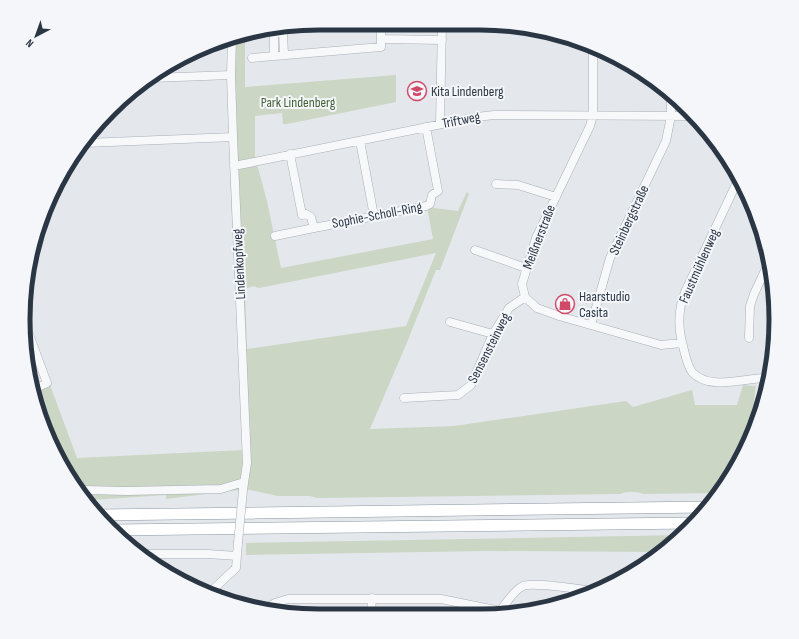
<svg xmlns="http://www.w3.org/2000/svg" width="799" height="639" font-family="'Sofia Sans Condensed',sans-serif">
  <style>
    .green { fill: #cbd6c5; fill-rule: evenodd }
    .lines { fill: none; stroke-linecap: round; stroke-linejoin: round }
    .minor-casing { stroke: #a9afb7; stroke-width: 9 }
    .highway-casing { stroke: #8b96a3; stroke-width: 12 }
    .minor { stroke: #f7f8fa; stroke-width: 8 }
    .highway { stroke: #fff; stroke-width: 11 }
    .minor-bridge-casing { stroke: #a9afb7; stroke-width: 9; stroke-linecap: butt }
    .minor-bridge { stroke: #f7f8fa; stroke-width: 8 }
    .labels { text-anchor: middle; dominant-baseline: central; stroke-width: 4; stroke-linejoin: round; paint-order: stroke }
    .poi-label { font-size: 14px; fill: #2b3645; stroke: #f4f6f9; text-anchor: start }
    .park-label { font-size: 14px; fill: #436138; stroke: #f4f6f9 }
    .street-label { font-size: 14px; fill: #2b3645; stroke: #f4f6f9 }
    .rim { fill: none; stroke: #2b3645; stroke-width: 5 }
  </style>
  <rect width="100%" height="100%" fill="#e4e8ec"/>
  <path class="green" d="M 245,33 L 245,87 L 396,75 L 396,102 L 287,124 L 283,124 L 282,113 L 255,116 L 255,157 L 267,201 L 281,268 L 433,239 L 427,207 L 458,211 L 467,192 L 469,194 L 440,270 L 436,270 L 408,340 L 370,429 L 454,426 L 626,401 L 633,407 L 692,390 L 695,405 L 737,405 L 743,385 L 756,386 L 748,443 L 745,451 L 719,493 L 644,494 C 635,491 628,491 620,494 L 317,498 L 310,496 L 278,496 L 246,489 L 166,499 L 166,495 L 91,500 L 91,496 L 84,497 L 63,468 L 33,396 L 33,395 L 50,385 L 77,458 L 243,450 L 230,174 L 239,175 L 237,168 L 234,77 L 235,36 ZM 436,253 L 406,326 L 247,349 L 245,289 L 253,286 L 259,288 Z
    M 767,346 L 774,347 L 770,372 L 764,371 Z
    M 682,535 L 675,543 L 662,552 L 487,551 L 246,555 L 246,543 Z"/>
  <g class="lines">
    <g class="minor-casing">
      <path id="minor" d="M 274,29 L 274,56 L 381,47 L 381,39 L 442,40
        M 274,33 L 283,33 L 284,55
        M 232,37 L 231,75 L 233,137 L 247,463 L 243,490
        M 381,39 L 381,23
        M 593,47 L 593,115 L 590,126 L 536,238 L 522,284 L 525,297 L 537,308 L 559,316 L 661,345 L 682,343
        M 252,58 L 274,56
        M 152,78 L 231,75
        M 440,124 L 442,23
        M 360,141 L 374,216
        M 85,143 L 233,137
        M 290,154 L 302,215 L 306,214 L 311,217 L 314,228 L 426,206 L 430,204 L 432,195 L 438,191 L 426,127
        M 234,166 L 477,117 L 494,115 L 691,116
        M 739,178 L 685,292 C 678,309 678,328 683,346 C 685,354 687,365 692,372 C 710,392 747,377 769,378
        M 496,184 L 518,185 L 556,197
        M 275,236 L 314,228
        M 475,250 L 526,268
        M 23,318 L 47,383 L 32,390
        M 450,322 L 493,334
        M 591,325 L 610,258 L 666,141 L 671,116 L 671,93
        M 749,338 L 750,306 L 754,294 L 769,262
        M 404,398 L 458,395 L 471,385 L 493,334 L 509,308 L 525,297
        M 85,490 L 126,491 L 221,489 L 244,482
        M 138,554 L 208,554 L 237,556
        M 208,594 L 236,568 L 238,543
        M 262,610 L 275,603 L 288,599 L 441,599 L 511,613
        M 371,613 L 372,598
        M 498,614 C 503,607 515,589 523,586 C 532,582 580,589 592,591"/>
    </g>
    <g class="highway-casing">
      <path id="highway" d="M 97,515 L 708,507
        M 113,530 L 694,523"/>
    </g>
    <use href="#minor" class="minor"/>
    <use href="#highway" class="highway"/>
    <g class="minor-bridge-casing">
      <path id="minor-bridge" d="M 238,543 L 243,490"/>
    </g>
    <use href="#minor-bridge" class="minor-bridge"/>
  </g>
  <defs>
    <g id="school-ring" transform="scale(1)"><circle r="9.5" fill="#f4f6f9" stroke="#d14968" stroke-width="1.5"/><path d="M0-5L7-2L0 1L-7-2ZM-4 1L0 2.5L4 1V4Q0 6-4 4Z" fill="#d14968"/></g>
    <g id="shop-ring" transform="scale(1)"><circle r="9.5" fill="#f4f6f9" stroke="#d14968" stroke-width="1.5"/><path d="M-5-2.5h2.3a2.7 3.5 0 0 1 5.4 0H5L5.5 6h-11ZM-1.5-2.5h3a1.5 2.3 0 0 0-3 0Z" fill="#d14968"/></g>
  </defs>
  <g fill-rule="evenodd">
    <use href="#school-ring" x="417" y="91"/>
    <use href="#shop-ring" x="565" y="304"/>
  </g>
  <g class="labels">
    <g class="poi-label">
      <text x="431" y="91">Kita Lindenberg</text>
      <text x="579" y="296">Haarstudio<tspan x="579" dy="16">Casita</tspan></text>
    </g>
    <g class="park-label">
      <text x="298" y="102">Park Lindenberg</text>
    </g>
    <g class="street-label">
      <text transform="translate(461 120) rotate(-11)">Triftweg</text>
      <text transform="translate(377 215) rotate(-11)">Sophie-Scholl-Ring</text>
      <text transform="translate(629 220) rotate(-65)">Steinbergstraße</text>
      <text transform="translate(539 237) rotate(-69)">Meißnerstraße</text>
      <text transform="translate(239 264) rotate(-93)">Lindenkopfweg</text>
      <text transform="translate(699 266) rotate(-66)">Faustmühlenweg</text>
      <text transform="translate(489 348) rotate(-63)">Sensensteinweg</text>
    </g>
  </g>
  <path d="M0 0H799V639H0ZM319 30H480A289 289 0 0 1 769 319V320A289 289 0 0 1 480 609H319A289 289 0 0 1 30 320V319A289 289 0 0 1 319 30Z" fill="#f4f6f9" fill-rule="evenodd"/>
  <path class="rim" d="M319 30H480A289 289 0 0 1 769 319V320A289 289 0 0 1 480 609H319A289 289 0 0 1 30 320V319A289 289 0 0 1 319 30Z"/>
  <g transform="translate(36 36) rotate(221)" stroke="#f4f6f9" stroke-width="3" paint-order="stroke">
  <path d="M0-3L7 15L0 10L-7 15Z" fill="#2b3645"/>
  <text y="-6" font-size="11" font-weight="bold" text-anchor="middle" fill="#2b3645">N</text>
  </g>
</svg>
